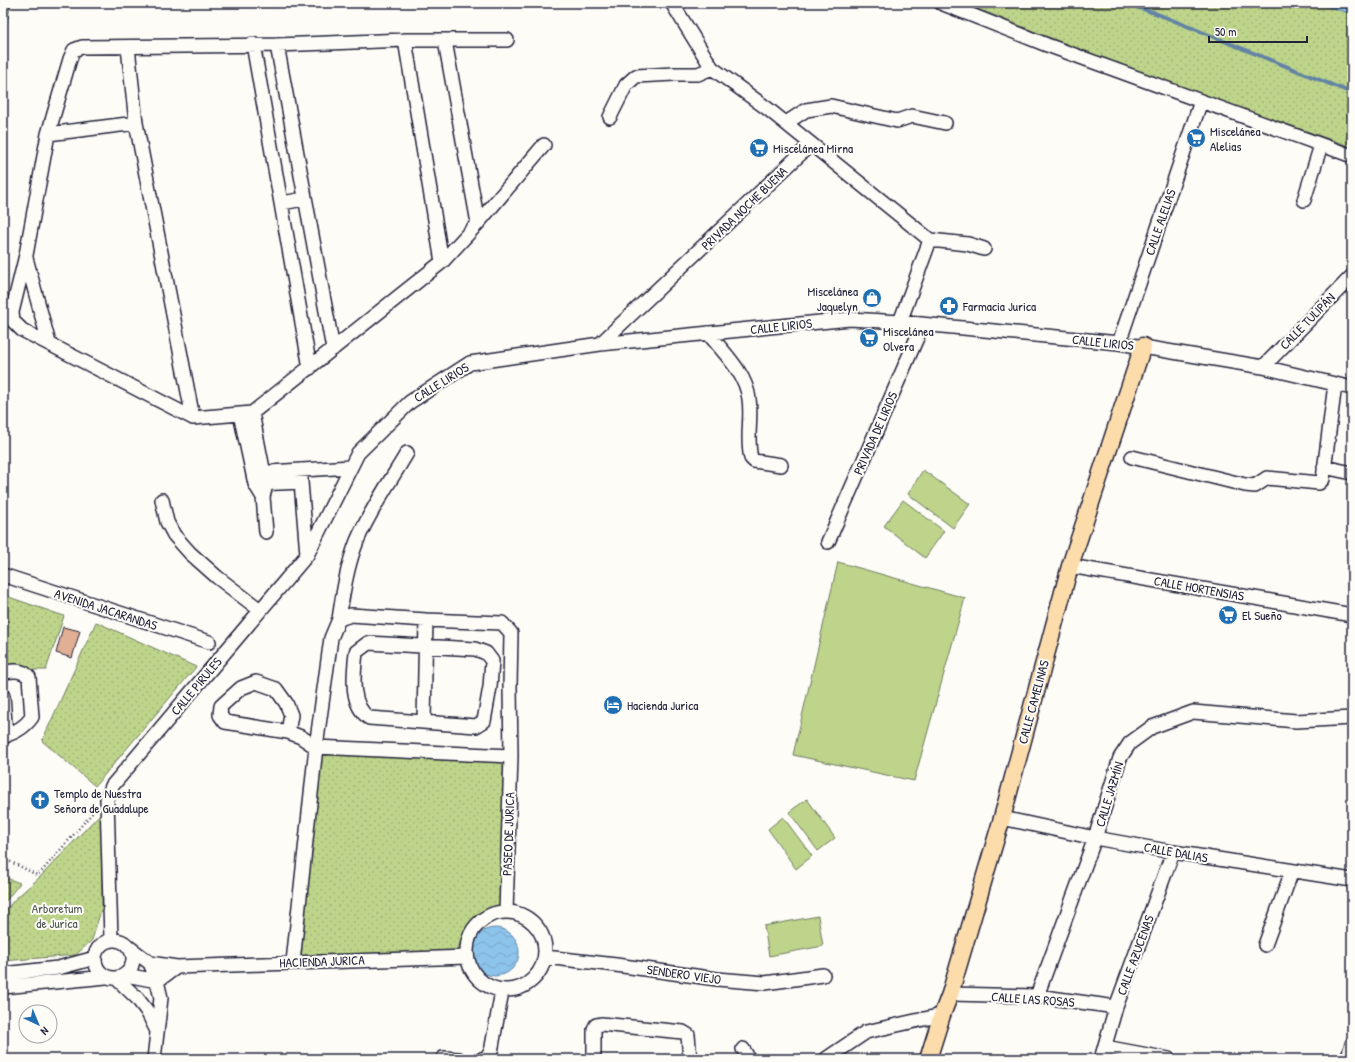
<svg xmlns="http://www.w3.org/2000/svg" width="1355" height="1062" font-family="'Patrick Hand',sans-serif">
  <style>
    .park { fill: url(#park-dots); stroke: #707b62 }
    .pitch { fill: #bdd48a; stroke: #707b62 }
    .water { fill: url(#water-waves); stroke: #6283a5 }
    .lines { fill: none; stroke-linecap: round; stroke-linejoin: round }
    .stream { stroke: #6283a5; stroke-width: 4 }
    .building { fill: #e1af93; stroke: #22223b }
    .minor-casing { stroke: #22223b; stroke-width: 16 }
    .major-casing { stroke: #22223b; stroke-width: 19 }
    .path { stroke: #22223b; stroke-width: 2.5; stroke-dasharray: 1 3; stroke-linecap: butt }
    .minor { stroke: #fdfcf7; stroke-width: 13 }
    .major { stroke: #fddcac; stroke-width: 16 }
    .labels { text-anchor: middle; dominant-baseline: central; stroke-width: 4; stroke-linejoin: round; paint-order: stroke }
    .poi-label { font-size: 13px; fill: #22223b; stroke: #fdfcf7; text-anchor: start }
    .street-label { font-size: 13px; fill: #22223b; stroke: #fdfcf7 }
    .park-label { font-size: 13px; fill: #505753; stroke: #fdfcf7 }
  </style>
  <defs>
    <pattern id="park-dots" width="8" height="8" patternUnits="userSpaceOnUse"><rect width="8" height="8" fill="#bdd48a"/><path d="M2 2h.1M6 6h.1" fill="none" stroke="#a2b678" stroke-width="1.8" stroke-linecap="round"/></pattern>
    <pattern id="water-waves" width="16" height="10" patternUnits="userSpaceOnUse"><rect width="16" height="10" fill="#8dc4eb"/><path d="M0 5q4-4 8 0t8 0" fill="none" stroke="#79a8ca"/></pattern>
  </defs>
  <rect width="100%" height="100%" fill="#fdfcf7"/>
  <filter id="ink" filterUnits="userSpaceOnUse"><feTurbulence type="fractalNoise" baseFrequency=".025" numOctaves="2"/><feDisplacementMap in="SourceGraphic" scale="8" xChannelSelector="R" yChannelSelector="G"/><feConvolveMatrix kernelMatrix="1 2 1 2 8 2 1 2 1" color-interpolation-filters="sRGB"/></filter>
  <g filter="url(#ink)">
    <path class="park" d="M 3,3 L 11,3 L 3,40 Z
      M 963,3 L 1352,3 L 1352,147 L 1136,72 Z
      M 3,595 L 64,616 L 46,670 L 3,670 Z
      M 96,622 L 196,667 L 95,786 L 42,741 Z
      M 322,752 L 505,761 L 501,906 L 468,925 L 457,951 L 298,958 Z
      M 100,814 L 102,818 L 102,907 L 92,940 L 76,955 L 3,961 L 3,914 L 14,900 L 40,877 Z
      M 3,877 L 20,883 L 3,904 Z"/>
    <path class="pitch" d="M 923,470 L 970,504 L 953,528 L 908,494 Z
      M 903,500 L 944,531 L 925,558 L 884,526 Z
      M 838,562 L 965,598 L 914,781 L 793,755 Z
      M 807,799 L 835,838 L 818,851 L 789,812 Z
      M 783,817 L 812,856 L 796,869 L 768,829 Z
      M 818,916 L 823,946 L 769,956 L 764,926 Z"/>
    <path class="water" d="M 1316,3 L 1352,3 L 1352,14 Z
      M471 952a24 24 0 1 1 48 0a24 24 0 1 1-48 0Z"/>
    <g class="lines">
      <path class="stream" d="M 1125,3 L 1155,13 L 1352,93"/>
    </g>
    <path class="building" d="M 63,627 L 80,631 L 72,658 L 56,653 Z"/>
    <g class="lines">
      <g class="minor-casing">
        <path id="minor" d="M 672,3 L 712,68 L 768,109 L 930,240 L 968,244 L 984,249
          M 941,3 L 1047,45 L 1352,156
          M 405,40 L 442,262
          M 507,40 L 405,40 L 277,45 L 82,47 L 74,50 L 70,59 L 48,134 L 26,255 L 12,312 L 13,321 L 22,330 L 193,418 L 252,413 L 442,262 L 478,223 L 544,145
          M 445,41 L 478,223
          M 253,44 L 310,368
          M 277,45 L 333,349
          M 128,47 L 136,123 L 193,418
          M 610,117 L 626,85 L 636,76 L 674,74 L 698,74 L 712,68
          M 786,123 L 806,110 L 831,106 L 897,121 L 912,116 L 945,123
          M 48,134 L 136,123
          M 1304,200 L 1321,145
          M 282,203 L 304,199
          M 26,258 L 49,343
          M 900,322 L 930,240
          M 708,333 C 724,353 746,373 749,399 C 752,418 746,439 751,458 L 754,461 L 781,465
          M 1119,343 L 1201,101
          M 600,344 L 811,144
          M 1263,367 L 1352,276
          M 252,413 L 266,484 L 263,497 L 266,532
          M 240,414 L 255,484 L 263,497
          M 1132,457 L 1245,485 L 1255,486 L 1267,478 L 1319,483 L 1323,479 L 1335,384
          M 1324,467 L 1352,473
          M 301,470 L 301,482 L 307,554
          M 253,473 L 351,467
          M 258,484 L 301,482
          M 162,500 L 167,522 L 174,535 L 190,553 L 217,577 L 260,610
          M 828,542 L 923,324
          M 1070,566 L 1352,615
          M 3,575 L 209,642
          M 339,619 C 343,593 347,566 357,541 C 370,510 390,482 407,453
          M 368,643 L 475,649 L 486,653 L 492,661 L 490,687 L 484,721 L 476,726 L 369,718 C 349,704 354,673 356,652 Z
          M 3,672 C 13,671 22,669 29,677 L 32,717 C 25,727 15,733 3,736
          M 3,696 L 6,736
          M 424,722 L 426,620
          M 288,732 L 291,715 L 286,703 L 276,689 L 256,682 L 241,688 L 221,706 L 220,715 L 225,722 L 288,732 L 301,737 L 316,747 L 511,756
          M 1002,818 L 1095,838 L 1173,852 L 1352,880
          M467 951a39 39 0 1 1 78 0a39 39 0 1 1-78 0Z
          M95 959a19 19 0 1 1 38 0a19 19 0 1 1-38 0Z
          M 111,940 L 107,799 L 112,786 L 307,555 L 358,453 L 410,402 L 470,363 L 600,344 L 850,319 L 900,322 L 1119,343 L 1263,367 L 1352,388
          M 1265,945 L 1292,871
          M 130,948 L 150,963 L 157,981 L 161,998 L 154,1059
          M 545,957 L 616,965 L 717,979 L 765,983 L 823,975
          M 293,962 L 316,747 L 331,638 L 339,619 L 351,615 L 426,620 L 502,623 L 511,633 L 510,687 L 511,756 L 506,912
          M 150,963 L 177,967 L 467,957
          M 3,974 L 58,968 L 95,958
          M 126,975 L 157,981 L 177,967
          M 117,979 L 137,998 L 147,1011 L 156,1029
          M 3,987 L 106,977
          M 950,994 L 1037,996 L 1116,1007
          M 1037,996 L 1095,838 L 1120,758 L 1130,743 L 1152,727 L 1193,712 L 1296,721 L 1352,718
          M 1105,1047 L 1169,1059
          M 743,1049 L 749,1059
          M 443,1058 L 459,1059
          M 482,1059 L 487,1057 L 491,1052 L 502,991
          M 594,1059 L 594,1029 L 596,1025 L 601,1024 L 683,1032 L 688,1035 L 690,1059
          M 826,1059 L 866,1032 L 942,1015
          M 1101,1059 L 1116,1007 L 1173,852
          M 1347,1059 L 1352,1044"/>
      </g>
      <g class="major-casing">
        <path id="major" d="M 928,1059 L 942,1015 L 950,994 L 1002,818 L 1070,566 L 1143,346"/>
      </g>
      <path class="path" d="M 3,858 L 37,875 L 42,871 L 95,810"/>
      <use href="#minor" class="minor"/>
      <use href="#major" class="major"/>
    </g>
  </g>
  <defs>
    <g id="supermarket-disc" transform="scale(1)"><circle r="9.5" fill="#1f6fb2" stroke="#fdfcf7"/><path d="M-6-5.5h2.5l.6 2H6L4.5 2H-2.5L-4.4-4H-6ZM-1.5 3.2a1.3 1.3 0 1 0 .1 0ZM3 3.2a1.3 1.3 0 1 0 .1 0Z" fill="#fff"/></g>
    <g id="shop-disc" transform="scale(1)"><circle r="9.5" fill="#1f6fb2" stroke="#fdfcf7"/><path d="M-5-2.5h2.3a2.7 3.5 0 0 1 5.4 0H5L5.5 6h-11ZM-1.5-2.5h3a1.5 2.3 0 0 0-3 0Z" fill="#fff"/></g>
    <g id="pharmacy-disc" transform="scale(1)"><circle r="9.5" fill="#1f6fb2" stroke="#fdfcf7"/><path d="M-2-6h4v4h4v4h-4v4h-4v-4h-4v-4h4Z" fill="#fff"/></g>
    <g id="hotel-disc" transform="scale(1)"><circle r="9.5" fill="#1f6fb2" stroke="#fdfcf7"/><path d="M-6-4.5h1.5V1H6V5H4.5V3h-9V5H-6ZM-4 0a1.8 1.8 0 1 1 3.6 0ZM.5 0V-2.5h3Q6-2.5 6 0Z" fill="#fff"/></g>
    <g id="church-disc" transform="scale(1)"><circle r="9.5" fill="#1f6fb2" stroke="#fdfcf7"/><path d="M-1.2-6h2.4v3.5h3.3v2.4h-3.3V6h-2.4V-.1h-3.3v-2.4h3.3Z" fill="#fff"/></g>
  </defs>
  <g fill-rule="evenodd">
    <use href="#supermarket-disc" x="1196" y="138"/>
    <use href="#supermarket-disc" x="759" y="148"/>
    <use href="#shop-disc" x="872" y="298"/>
    <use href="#pharmacy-disc" x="949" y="306"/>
    <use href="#supermarket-disc" x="869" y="338"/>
    <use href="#supermarket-disc" x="1228" y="615"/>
    <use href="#hotel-disc" x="613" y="705"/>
    <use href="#church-disc" x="40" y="800"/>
  </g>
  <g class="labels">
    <g class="poi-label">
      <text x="1210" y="131">Miscelánea<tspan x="1210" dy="15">Alelias</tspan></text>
      <text x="773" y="148">Miscelánea Mirna</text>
      <text x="858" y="291" text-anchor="end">Miscelánea<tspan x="858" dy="15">Jaquelyn</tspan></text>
      <text x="963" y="306">Farmacia Jurica</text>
      <text x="883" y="331">Miscelánea<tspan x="883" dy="15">Olvera</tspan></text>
      <text x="1242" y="615">El Sueño</text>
      <text x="627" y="705">Hacienda Jurica</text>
      <text x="54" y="793">Templo de Nuestra<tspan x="54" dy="15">Señora de Guadalupe</tspan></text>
    </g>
    <g class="street-label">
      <text transform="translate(744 208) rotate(-44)">PRIVADA NOCHE BUENA</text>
      <text transform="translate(1160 222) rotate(-71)">CALLE ALELIAS</text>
      <text transform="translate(1307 321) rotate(-46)">CALLE TULIPÁN</text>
      <text transform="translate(781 326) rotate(-6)">CALLE LIRIOS</text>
      <text transform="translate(1103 342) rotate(6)">CALLE LIRIOS</text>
      <text transform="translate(441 382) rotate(-32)">CALLE LIRIOS</text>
      <text transform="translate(875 433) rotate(-66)">PRIVADA DE LIRIOS</text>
      <text transform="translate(1199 588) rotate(10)">CALLE HORTENSIAS</text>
      <text transform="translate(106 609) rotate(18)">AVENIDA JACARANDAS</text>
      <text transform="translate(196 686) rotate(-50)">CALLE PIRULES</text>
      <text transform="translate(1033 702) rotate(-75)">CALLE CAMELINAS</text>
      <text transform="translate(1109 794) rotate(-73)">CALLE JAZMÍN</text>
      <text transform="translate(508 834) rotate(-88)">PASEO DE JURICA</text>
      <text transform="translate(1176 852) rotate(10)">CALLE DALIAS</text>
      <text transform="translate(1135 955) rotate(-70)">CALLE AZUCENAS</text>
      <text transform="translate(322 961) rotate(-2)">HACIENDA JURICA</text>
      <text transform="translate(684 974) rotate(8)">SENDERO VIEJO</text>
      <text transform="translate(1033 999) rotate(4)">CALLE LAS ROSAS</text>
    </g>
    <g class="park-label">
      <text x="57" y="908">Arboretum<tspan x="57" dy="15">de Jurica</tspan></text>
    </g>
  </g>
  <rect width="1355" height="1062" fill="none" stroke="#fdfcf7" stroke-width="16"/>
  <rect x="8" y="8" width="1339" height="1046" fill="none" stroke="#22223b" stroke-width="1.5" filter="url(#ink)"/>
  <g transform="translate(38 1024) rotate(136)"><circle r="19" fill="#fdfcf7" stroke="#a5a5ac"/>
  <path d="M0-3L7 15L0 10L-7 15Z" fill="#1f6fb2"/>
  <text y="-6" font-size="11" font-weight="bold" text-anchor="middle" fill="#22223b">N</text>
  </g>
  <path d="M1209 36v6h98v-6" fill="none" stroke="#22223b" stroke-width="2"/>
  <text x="1215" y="36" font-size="12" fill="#22223b" stroke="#fdfcf7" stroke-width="3" paint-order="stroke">50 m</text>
</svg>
